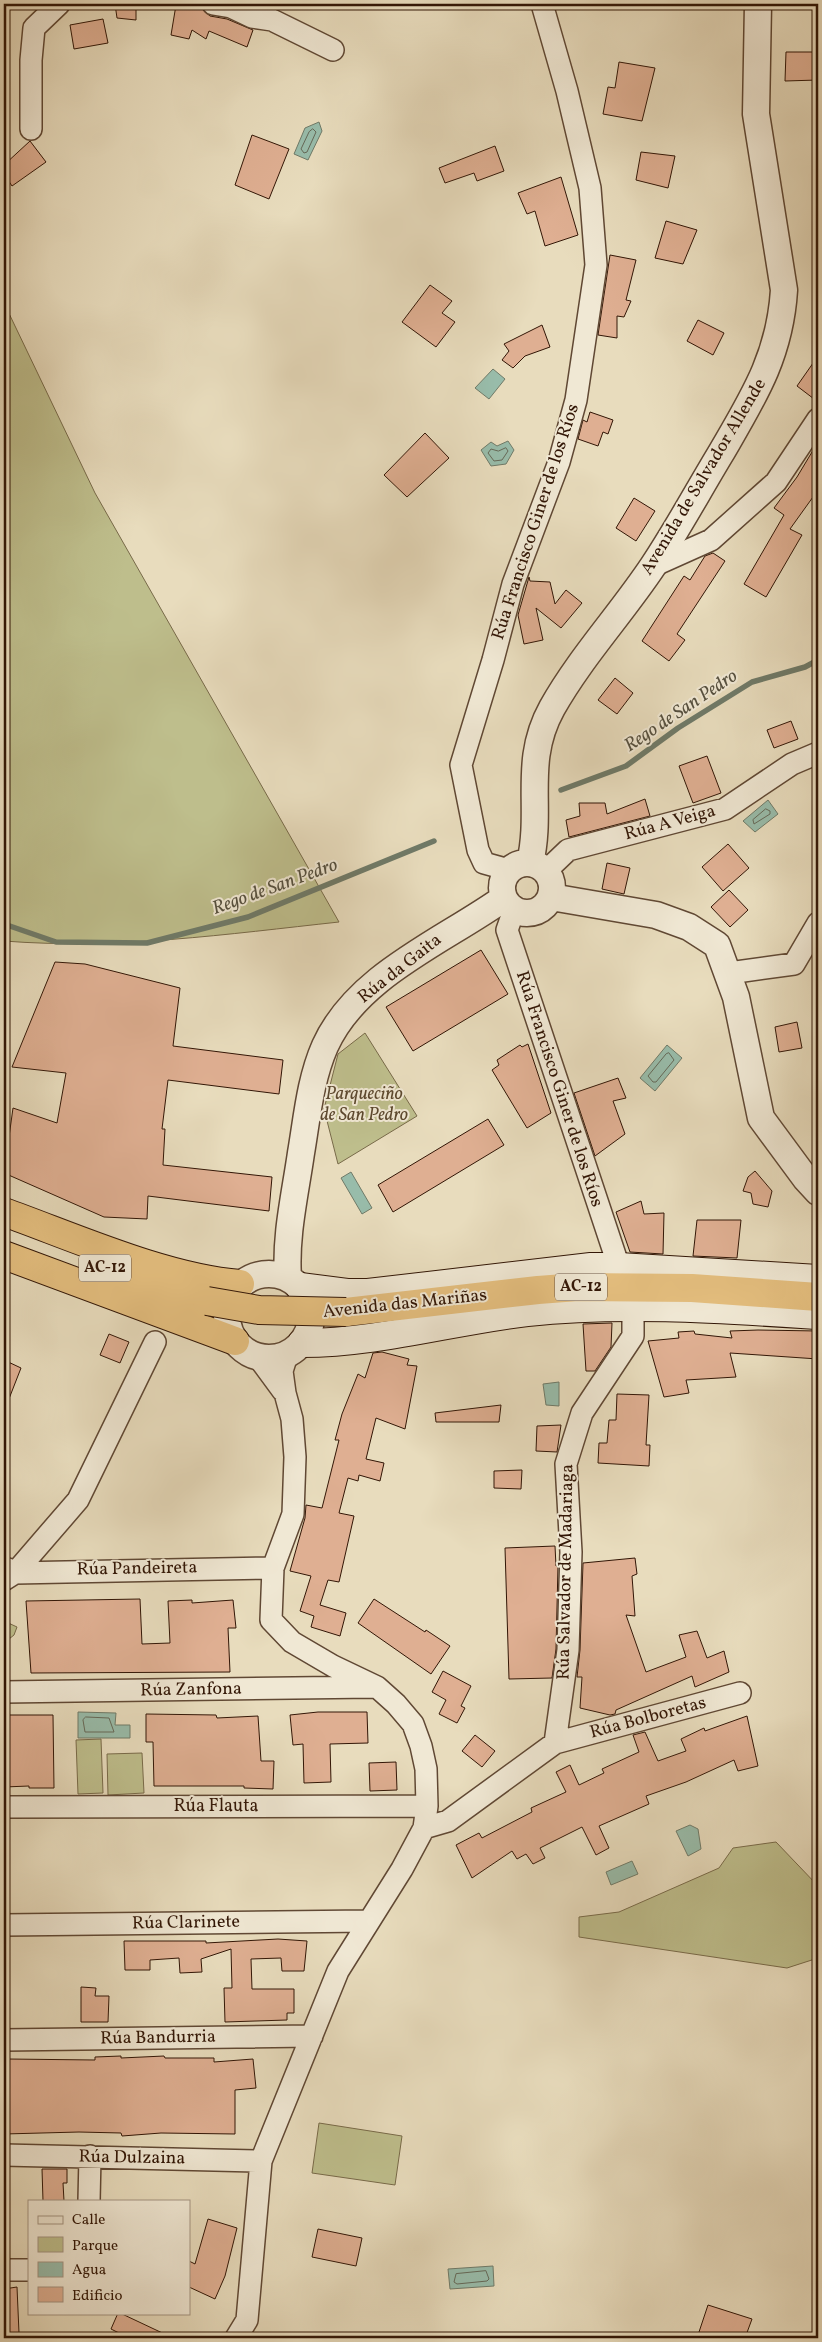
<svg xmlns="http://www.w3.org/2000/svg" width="822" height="2342" font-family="Vollkorn,serif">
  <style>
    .green { fill: #bebe8c; stroke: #786a49 }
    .water { fill: #98bcaa; stroke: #6f7a68 }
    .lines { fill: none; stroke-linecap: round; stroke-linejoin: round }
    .shore { stroke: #656958; stroke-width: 1 }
    .stream { stroke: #6f7a68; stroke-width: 5.5 }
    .building { fill: #dfaf92; stroke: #321606 }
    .minor-casing { stroke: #604834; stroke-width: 24 }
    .tertiary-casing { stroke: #604834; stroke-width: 29 }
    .secondary-casing { stroke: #321606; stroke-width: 30 }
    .trunk-casing { stroke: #321606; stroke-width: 30 }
    .minor { stroke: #f0e8d4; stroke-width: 21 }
    .tertiary { stroke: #f0e8d4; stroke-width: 26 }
    .secondary { stroke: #f0e8d4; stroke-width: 28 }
    .trunk { stroke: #e4be7e; stroke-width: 28 }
    .trunk-bridge-casing { stroke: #321606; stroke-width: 30; stroke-linecap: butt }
    .trunk-bridge { stroke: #e4be7e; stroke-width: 28 }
    .labels { text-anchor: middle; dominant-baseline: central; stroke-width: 4; stroke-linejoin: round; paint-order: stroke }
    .shield { fill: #f0e8d4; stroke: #6b5544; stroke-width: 1 }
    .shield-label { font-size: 16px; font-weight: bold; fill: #321606 }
    .street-label { font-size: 18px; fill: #321606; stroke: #f0e8d4 }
    .park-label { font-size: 18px; font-style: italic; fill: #5c482e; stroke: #f0e8d4 }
    .water-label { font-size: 19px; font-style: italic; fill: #56503f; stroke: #f0e8d4 }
  </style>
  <rect width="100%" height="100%" fill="#e8dcbd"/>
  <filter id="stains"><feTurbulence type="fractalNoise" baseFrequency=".004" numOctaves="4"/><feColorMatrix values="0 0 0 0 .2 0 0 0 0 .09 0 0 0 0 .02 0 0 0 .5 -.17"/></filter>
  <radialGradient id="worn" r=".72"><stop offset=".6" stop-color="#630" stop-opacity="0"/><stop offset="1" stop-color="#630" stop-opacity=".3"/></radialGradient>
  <path class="green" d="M 4,303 L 95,493 L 339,922 C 228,934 116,950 4,941 Z
    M 365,1033 L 417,1116 L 338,1164 L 324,1109 L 338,1054 Z
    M 4,1621 L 17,1627 L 14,1635 L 4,1643 Z
    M 101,1739 L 103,1793 L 78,1794 L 76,1740 Z
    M 142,1753 L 144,1793 L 108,1795 L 107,1754 Z
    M 776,1842 L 818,1886 L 818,1958 L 787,1968 L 579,1937 L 579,1917 L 619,1912 L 719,1868 L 733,1848 Z
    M 319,2123 L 402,2136 L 395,2185 L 312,2173 Z"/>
  <path class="water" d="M 319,122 L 322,131 L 308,160 L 294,154 L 305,128 Z
    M 493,369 L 505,379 L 489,399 L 475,388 Z
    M 508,441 L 514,450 L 506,464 L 491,466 L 481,450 L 491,442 L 497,446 Z
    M 768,800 L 778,814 L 755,832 L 743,821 Z
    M 667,1045 L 682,1058 L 655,1091 L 640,1078 Z
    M 351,1172 L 372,1208 L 362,1214 L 341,1178 Z
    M 559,1382 L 559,1406 L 546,1405 L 543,1384 Z
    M 78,1712 L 116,1713 L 115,1725 L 130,1725 L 130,1738 L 78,1738 Z
    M 690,1825 L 698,1829 L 701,1849 L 688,1856 L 676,1831 Z
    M 632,1861 L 638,1874 L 611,1885 L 606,1872 Z
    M 493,2266 L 494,2286 L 450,2289 L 448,2269 Z"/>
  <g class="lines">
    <path class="shore" d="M 313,129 L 316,132 L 307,152 L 304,153 L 301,149 L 309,132 Z
      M 506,448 L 508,451 L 502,460 L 494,461 L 488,453 L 491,449 L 498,451 Z
      M 766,809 L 770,811 L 770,814 L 754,824 L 753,820 Z
      M 669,1053 L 674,1060 L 656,1082 L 653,1082 L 648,1076 L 666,1054 Z
      M 86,1717 L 109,1718 L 114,1732 L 85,1732 L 83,1720 Z
      M 486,2271 L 489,2279 L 487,2281 L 457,2284 L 454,2282 L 456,2274 Z"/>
    <path class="stream" d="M 561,790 L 626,766 L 678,728 L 752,682 L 805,667 L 818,660
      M 4,924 L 56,942 L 147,943 L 248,917 L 434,841"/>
  </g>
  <path class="building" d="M 115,4 L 136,4 L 136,20 L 117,18 Z
    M 176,5 L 202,9 L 210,16 L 227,19 L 253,30 L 247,47 L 209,31 L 206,39 L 192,30 L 189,39 L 171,35 Z
    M 103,19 L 108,43 L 74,49 L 70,25 Z
    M 786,52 L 818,52 L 818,80 L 785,81 Z
    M 619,62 L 655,68 L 642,121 L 603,114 L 608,87 L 615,88 Z
    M 252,135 L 289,149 L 269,199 L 235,185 Z
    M 30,141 L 46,162 L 12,186 L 4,174 L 4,165 Z
    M 495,146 L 504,171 L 477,181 L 474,173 L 445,183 L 439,168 Z
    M 641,152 L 675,156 L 668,188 L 636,180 Z
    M 561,177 L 578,235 L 545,246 L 535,211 L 527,214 L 518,193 Z
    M 666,221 L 697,230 L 683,264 L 655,258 Z
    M 610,255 L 636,260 L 626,300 L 631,301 L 624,317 L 617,316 L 617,338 L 598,335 Z
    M 430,285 L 452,301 L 442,313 L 455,322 L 436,347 L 402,322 Z
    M 698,320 L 724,333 L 713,355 L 687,341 Z
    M 542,325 L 550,347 L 525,356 L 513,368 L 502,360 L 509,351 L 504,344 Z
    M 818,356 L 818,402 L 797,386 Z
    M 590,412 L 613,420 L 608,434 L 603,432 L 598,446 L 578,439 L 583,420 L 587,422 Z
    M 425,433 L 449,458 L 407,497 L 384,475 Z
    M 818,442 L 818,490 L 790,529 L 802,535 L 766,597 L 744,584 L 784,515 L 774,508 L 797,477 Z
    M 634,498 L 655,511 L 636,541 L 616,528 Z
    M 713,553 L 725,561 L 677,634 L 685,640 L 669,661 L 642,641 L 684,576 L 690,580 L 705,556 Z
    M 529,577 L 530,581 L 550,582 L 555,604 L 566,590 L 582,603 L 561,628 L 536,608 L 543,640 L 524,644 L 518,615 Z
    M 615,678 L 633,693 L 617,714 L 598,700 Z
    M 791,721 L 798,739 L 774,748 L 767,730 Z
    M 707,756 L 721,793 L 693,803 L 679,766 Z
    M 645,799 L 650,816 L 569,837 L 566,820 L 580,816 L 579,803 L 605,803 L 607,814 Z
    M 728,844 L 749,868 L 723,891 L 702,867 Z
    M 607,863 L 630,868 L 624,894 L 602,889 Z
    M 729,890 L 748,910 L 730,927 L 711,907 Z
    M 481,950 L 508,994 L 413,1051 L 386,1007 Z
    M 55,962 L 85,964 L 180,988 L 173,1046 L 283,1060 L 279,1094 L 168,1080 L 162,1129 L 165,1129 L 163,1165 L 272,1177 L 269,1211 L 148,1196 L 147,1219 L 104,1217 L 4,1173 L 13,1108 L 57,1123 L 66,1073 L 12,1067 Z
    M 797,1022 L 802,1048 L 779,1052 L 775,1027 Z
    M 528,1044 L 551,1113 L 527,1128 L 492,1070 L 499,1065 L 497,1060 L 520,1045 L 522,1047 Z
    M 618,1078 L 626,1098 L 613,1101 L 625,1134 L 595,1156 L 574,1093 Z
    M 488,1119 L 504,1145 L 393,1212 L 378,1185 Z
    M 755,1171 L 772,1191 L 768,1207 L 753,1204 L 751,1193 L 743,1191 L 748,1177 Z
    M 641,1201 L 644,1214 L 664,1213 L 663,1254 L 630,1252 L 616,1212 Z
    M 697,1220 L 741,1220 L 737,1258 L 693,1256 Z
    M 612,1323 L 611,1347 L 595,1371 L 586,1371 L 583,1324 Z
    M 758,1330 L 818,1331 L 818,1359 L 730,1353 L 736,1377 L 686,1380 L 689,1393 L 664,1397 L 648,1341 L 679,1338 L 678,1332 L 694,1331 L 695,1334 L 732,1338 L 730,1331 Z
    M 109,1334 L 129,1342 L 120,1363 L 100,1355 Z
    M 382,1352 L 409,1359 L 407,1365 L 417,1366 L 405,1429 L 376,1418 L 366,1459 L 384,1463 L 380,1481 L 359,1475 L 358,1481 L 348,1478 L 339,1513 L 354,1516 L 339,1582 L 328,1580 L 320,1605 L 346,1613 L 340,1636 L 311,1627 L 314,1616 L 300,1611 L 311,1576 L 290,1571 L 305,1518 L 306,1505 L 322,1508 L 339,1440 L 335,1440 L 342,1414 L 358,1374 L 365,1378 L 373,1353 Z
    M 4,1360 L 21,1368 L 5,1409 L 4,1409 Z
    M 617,1394 L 649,1395 L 646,1445 L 650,1445 L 649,1466 L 598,1463 L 599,1443 L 607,1443 L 609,1420 L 616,1420 Z
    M 501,1405 L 499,1422 L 436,1422 L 435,1413 Z
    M 561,1425 L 557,1452 L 536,1451 L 537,1426 Z
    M 522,1470 L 521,1489 L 494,1488 L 494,1471 Z
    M 555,1546 L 556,1566 L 558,1566 L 556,1649 L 552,1678 L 509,1679 L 505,1548 Z
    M 635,1558 L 637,1574 L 632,1576 L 635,1616 L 626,1615 L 646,1672 L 686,1657 L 679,1635 L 697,1631 L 707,1658 L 724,1651 L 729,1672 L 695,1687 L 692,1676 L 616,1710 L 615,1714 L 610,1715 L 580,1708 L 582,1677 L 577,1677 L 580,1650 L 583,1563 Z
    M 140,1599 L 142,1644 L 170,1643 L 168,1601 L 192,1600 L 192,1603 L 233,1600 L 236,1628 L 228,1628 L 230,1672 L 31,1673 L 26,1601 Z
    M 374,1599 L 425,1632 L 426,1630 L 450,1646 L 431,1674 L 358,1623 Z
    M 443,1671 L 471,1686 L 461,1706 L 465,1708 L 457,1723 L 439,1714 L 446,1700 L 432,1692 Z
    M 318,1712 L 367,1712 L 368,1743 L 330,1744 L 331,1782 L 304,1783 L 303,1744 L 293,1745 L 290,1715 Z
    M 146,1714 L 216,1715 L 217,1718 L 258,1716 L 261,1761 L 274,1761 L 273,1789 L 244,1788 L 244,1786 L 154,1786 L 153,1742 L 146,1742 Z
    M 4,1715 L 53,1715 L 54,1788 L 29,1788 L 29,1786 L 4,1787 Z
    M 747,1716 L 758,1766 L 738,1771 L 734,1760 L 686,1782 L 646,1796 L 649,1804 L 599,1826 L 609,1848 L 596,1855 L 582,1827 L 540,1848 L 545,1858 L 533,1864 L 526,1854 L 517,1859 L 512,1851 L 472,1878 L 456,1845 L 479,1833 L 482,1838 L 532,1812 L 531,1808 L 566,1792 L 556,1772 L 570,1765 L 579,1785 L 604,1773 L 602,1769 L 639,1752 L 633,1735 L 645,1732 L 658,1761 L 686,1751 L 681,1739 L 704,1728 L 705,1731 Z
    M 475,1735 L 495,1751 L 482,1767 L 462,1751 Z
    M 396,1762 L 397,1790 L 370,1791 L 369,1763 Z
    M 278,1939 L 307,1941 L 304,1971 L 282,1971 L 281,1958 L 251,1959 L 252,1989 L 294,1989 L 294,2013 L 287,2013 L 287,2020 L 225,2022 L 224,1988 L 232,1988 L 231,1949 L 201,1959 L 202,1972 L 180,1973 L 179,1958 L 150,1960 L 150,1970 L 125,1970 L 124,1941 L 206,1941 L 206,1943 Z
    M 81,1987 L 96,1988 L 95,1996 L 109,1996 L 108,2022 L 81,2022 Z
    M 121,2056 L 121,2058 L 164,2056 L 165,2058 L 214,2058 L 214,2062 L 253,2059 L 256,2088 L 235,2090 L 235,2134 L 161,2133 L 122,2136 L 121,2133 L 79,2132 L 4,2134 L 4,2105 L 9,2105 L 8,2059 L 95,2060 L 95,2057 Z
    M 42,2169 L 67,2169 L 67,2183 L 63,2183 L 64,2201 L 43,2201 Z
    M 208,2219 L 237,2228 L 225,2276 L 215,2299 L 189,2287 L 189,2261 L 195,2264 Z
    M 318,2229 L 362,2238 L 356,2266 L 312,2257 Z
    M 17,2287 L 19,2333 L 4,2333 L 4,2289 Z
    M 708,2305 L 752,2319 L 745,2338 L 697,2338 Z
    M 118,2313 L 120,2313 L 173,2338 L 129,2338 L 111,2329 Z"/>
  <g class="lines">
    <g class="minor-casing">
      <path id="minor" d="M 213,4 L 231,7 L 234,4
        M 231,7 L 252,17 L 272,20 L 333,50
        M 31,129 L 31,60 L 34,28 L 59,4
        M 653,566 L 711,540 L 776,482 L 818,419
        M 509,870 L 484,863 L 478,850 L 461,765 L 493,660 L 513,584 L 559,462 L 576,400 L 596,265 L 590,188 L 567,91 L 542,4
        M 546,871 L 568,850 L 725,809 L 792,764 L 818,753
        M 514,910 L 507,930 L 619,1267
        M 729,973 L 794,964 L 818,923
        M 258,1357 L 283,1391
        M 8,1569 L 15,1573 L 273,1568
        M 4,1580 L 15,1573 L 78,1500 L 155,1342
        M 4,1692 L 373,1687
        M 555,1743 L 568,1650 L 571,1552 L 566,1464 L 582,1413 L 633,1336 L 633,1308
        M 4,1807 L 427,1806
        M 424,1828 L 448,1821 L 555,1743 L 740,1693
        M 4,1925 L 369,1921
        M 4,2040 L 312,2036
        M 4,2155 L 261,2161
        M 89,2201 L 90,2156
        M 4,2270 L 29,2270
        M 236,2338 L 247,2320 L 261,2161 L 338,1971 L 402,1869 L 424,1828 L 427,1806 L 426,1769 L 421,1746 L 413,1724 L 396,1704 L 377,1687 L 333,1666 L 292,1642 L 271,1620 L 273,1568 L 293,1514 L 295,1457 L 292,1419 L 285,1393 L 282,1371 L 287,1355"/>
    </g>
    <g class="tertiary-casing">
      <path id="tertiary" d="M502 888a25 25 0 1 1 50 0a25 25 0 1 1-50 0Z
        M 530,863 C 543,808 522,762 552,708 C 580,658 621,614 653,566 C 677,530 698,491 721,453 C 753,398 780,356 784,290 L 756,114 L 758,4
        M 551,897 L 656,915 L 689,927 L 717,945 L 736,997 L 761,1118 L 806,1179 L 818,1192
        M227 1316a42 42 0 1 1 84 0a42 42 0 1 1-84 0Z
        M 288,1278 C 285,1236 295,1195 301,1153 C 307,1118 310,1080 325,1046 C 357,975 444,941 504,898"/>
    </g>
    <g class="secondary-casing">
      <path id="secondary" d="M 300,1287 L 347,1293 L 368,1293 L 591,1267 L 619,1267 L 818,1279
        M 302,1343 C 378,1343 451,1321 527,1312 C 622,1302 722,1309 818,1315"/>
    </g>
    <g class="trunk-casing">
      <path id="trunk" d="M 4,1212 C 76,1238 165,1278 240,1284
        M 4,1255 L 235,1341
        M 126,1275 L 207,1301
        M 346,1312 L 538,1290 L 578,1287 L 692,1288 L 818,1297"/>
    </g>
    <use href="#minor" class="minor"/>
    <use href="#tertiary" class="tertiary"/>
    <use href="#secondary" class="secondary"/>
    <use href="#trunk" class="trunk"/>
    <g class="trunk-bridge-casing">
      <path id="trunk-bridge" d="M 207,1301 L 259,1310 L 346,1312"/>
    </g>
    <use href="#trunk-bridge" class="trunk-bridge"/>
  </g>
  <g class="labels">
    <g class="shield">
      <rect x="79" y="1254.5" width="52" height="27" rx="4"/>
      <rect x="555" y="1273.5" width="52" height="27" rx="4"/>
    </g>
    <g class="shield-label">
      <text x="105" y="1268">AC-12</text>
      <text x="581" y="1287">AC-12</text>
    </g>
    <g class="street-label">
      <text transform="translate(704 477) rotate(-59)">Avenida de Salvador Allende</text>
      <text transform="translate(536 522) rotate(-72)">Rúa Francisco Giner de los Ríos</text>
      <text transform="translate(670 823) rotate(-15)">Rúa A Veiga</text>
      <text transform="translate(400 969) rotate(-38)">Rúa da Gaita</text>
      <text transform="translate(559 1089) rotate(72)">Rúa Francisco Giner de los Ríos</text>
      <text transform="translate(405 1304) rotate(-6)">Avenida das Mariñas</text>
      <text transform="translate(137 1569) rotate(-1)">Rúa Pandeireta</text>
      <text transform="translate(566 1572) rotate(-89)">Rúa Salvador de Madariaga</text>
      <text transform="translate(191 1690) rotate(-1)">Rúa Zanfona</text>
      <text transform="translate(648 1718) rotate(-15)">Rúa Bolboretas</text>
      <text x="216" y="1806">Rúa Flauta</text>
      <text transform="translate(186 1923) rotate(-1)">Rúa Clarinete</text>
      <text transform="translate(158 2038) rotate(-1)">Rúa Bandurria</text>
      <text transform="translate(132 2158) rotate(1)">Rúa Dulzaina</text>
    </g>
    <g class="park-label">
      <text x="364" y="1094">Parqueciño<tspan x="364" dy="21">de San Pedro</tspan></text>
    </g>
    <g class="water-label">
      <text transform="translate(681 711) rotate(-34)">Rego de San Pedro</text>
      <text transform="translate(275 887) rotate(-20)">Rego de San Pedro</text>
    </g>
  </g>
  <rect width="822" height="2342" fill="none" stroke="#e8dcbd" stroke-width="20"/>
  <rect x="5" y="5" width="812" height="2332" fill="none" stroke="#321606" stroke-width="2.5"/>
  <rect x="10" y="10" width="802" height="2322" fill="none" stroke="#321606"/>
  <rect x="28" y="2200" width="162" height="115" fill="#f0e8d4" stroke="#a49482"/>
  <rect x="38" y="2216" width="25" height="8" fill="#f0e8d4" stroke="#a49482"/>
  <text x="72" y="2224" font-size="15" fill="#321606">Calle</text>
  <rect x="38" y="2237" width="25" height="15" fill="#bebe8c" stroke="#a49482"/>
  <text x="72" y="2250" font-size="15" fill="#321606">Parque</text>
  <rect x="38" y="2262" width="25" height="15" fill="#98bcaa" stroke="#a49482"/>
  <text x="72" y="2274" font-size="15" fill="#321606">Agua</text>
  <rect x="38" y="2287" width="25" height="15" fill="#dfaf92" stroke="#a49482"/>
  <text x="72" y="2300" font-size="15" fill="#321606">Edificio</text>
  <rect width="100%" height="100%" filter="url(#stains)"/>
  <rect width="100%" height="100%" fill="url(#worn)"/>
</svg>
